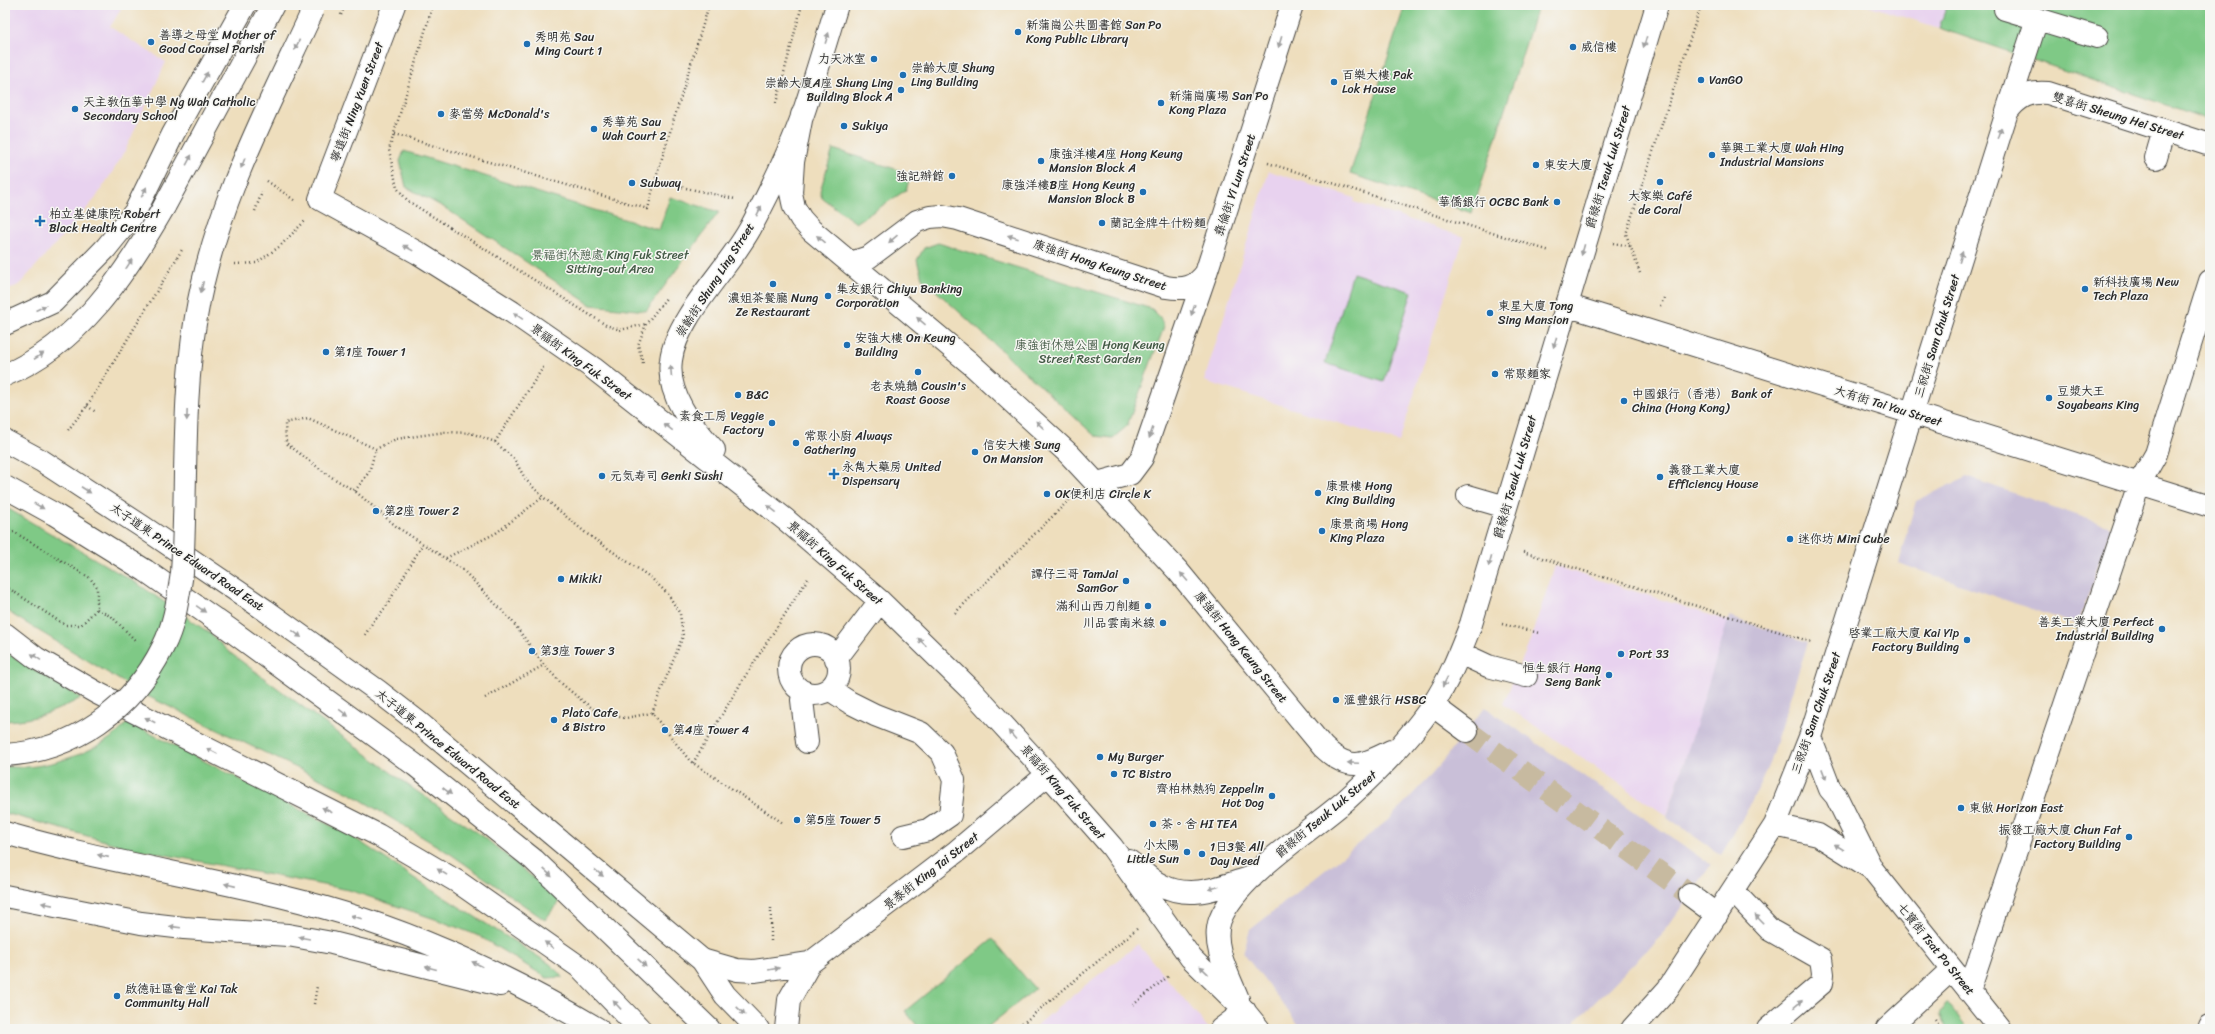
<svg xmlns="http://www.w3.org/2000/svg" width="2215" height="1034" font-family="Sriracha,'LXGW WenKai TC',sans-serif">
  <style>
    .built { fill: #e8d2ef }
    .industrial { fill: #c9bfd8 }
    .green { fill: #7fc986; stroke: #557a58 }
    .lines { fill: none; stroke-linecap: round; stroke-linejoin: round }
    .minor-tunnel { stroke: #c7baa0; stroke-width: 22; stroke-dasharray: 22 11; stroke-linecap: butt }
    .minor-casing { stroke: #484641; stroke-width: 24 }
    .major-casing { stroke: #484641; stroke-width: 24 }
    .path { stroke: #484641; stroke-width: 2.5; stroke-dasharray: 1 3; stroke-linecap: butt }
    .minor { stroke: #fff; stroke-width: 22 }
    .major { stroke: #fff; stroke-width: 22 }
    .major-bridge-casing { stroke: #484641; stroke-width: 24; stroke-linecap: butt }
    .major-bridge { stroke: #fff; stroke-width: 22 }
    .oneway { fill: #a0a0a0 }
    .poi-dot { fill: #1f6fb2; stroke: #f6f6f2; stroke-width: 1.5 }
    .labels { text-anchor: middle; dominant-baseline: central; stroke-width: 3; stroke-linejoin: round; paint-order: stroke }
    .poi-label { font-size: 12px; fill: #2b2b2b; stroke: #f6f6f2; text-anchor: start }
    .street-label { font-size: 12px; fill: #2b2b2b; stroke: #f6f6f2 }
    .park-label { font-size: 12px; fill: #445a46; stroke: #f6f6f2 }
  </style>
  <rect width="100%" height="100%" fill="#f6f6f2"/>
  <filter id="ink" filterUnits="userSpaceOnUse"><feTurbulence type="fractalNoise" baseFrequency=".025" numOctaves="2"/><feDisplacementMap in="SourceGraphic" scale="8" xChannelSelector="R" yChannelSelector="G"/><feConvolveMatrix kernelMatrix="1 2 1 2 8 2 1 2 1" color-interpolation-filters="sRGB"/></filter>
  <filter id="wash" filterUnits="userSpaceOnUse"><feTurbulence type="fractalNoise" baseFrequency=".012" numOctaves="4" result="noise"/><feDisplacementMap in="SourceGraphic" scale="16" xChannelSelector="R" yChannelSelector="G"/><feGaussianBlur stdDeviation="0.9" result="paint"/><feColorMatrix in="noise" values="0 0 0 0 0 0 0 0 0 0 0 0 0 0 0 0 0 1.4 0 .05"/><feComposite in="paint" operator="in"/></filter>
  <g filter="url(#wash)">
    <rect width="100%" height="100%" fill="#eedebd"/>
    <path class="built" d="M 5,5 L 114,5 L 121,9 L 110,27 L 166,62 L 123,155 L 95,199 L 20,284 L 5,292 Z
      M 1867,5 L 1947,5 L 1939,28 Z
      M 1269,171 L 1355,198 L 1354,202 L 1464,237 L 1399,442 L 1204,381 Z
      M 1555,566 L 1729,621 L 1667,816 L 1503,704 L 1528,646 Z
      M 1138,944 L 1209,1029 L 1032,1029 L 1088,983 Z"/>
    <path class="industrial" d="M 1967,477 L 2111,527 L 2078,625 L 1898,563 L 1916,501 Z
      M 1729,617 L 1808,642 L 1768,766 L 1749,807 L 1721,855 L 1667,817 Z
      M 1485,707 L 1711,865 L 1661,936 L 1568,1029 L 1302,1029 L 1243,953 L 1250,930 L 1388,820 L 1433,773 Z"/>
    <path class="green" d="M 1405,5 L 1538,5 L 1472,213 L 1350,174 Z
      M 1947,5 L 2210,5 L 2210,120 L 1939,28 Z
      M 833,149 L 911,174 L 906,190 L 856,223 L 822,198 L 820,191 Z
      M 404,151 L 659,230 L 670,197 L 719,212 L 646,311 L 591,305 L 445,208 L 406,187 L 400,161 Z
      M 938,243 L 1152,309 L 1160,317 L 1164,327 L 1127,426 L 1113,438 L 1095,436 L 922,278 L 917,260 L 924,248 Z
      M 1353,273 L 1412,292 L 1384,382 L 1325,363 Z
      M 5,507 L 138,584 L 211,634 L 229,652 L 412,788 L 484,837 L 560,900 L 545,920 L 452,855 L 353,795 L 141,693 L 13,615 L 5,608 Z
      M 5,650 L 12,656 L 81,698 C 55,712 35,720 5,721 Z
      M 128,722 L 353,837 L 423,884 L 550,964 L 563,977 L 547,978 L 479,936 L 438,920 L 349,890 L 130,848 L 5,813 L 5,766 C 35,772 84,756 109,739 C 116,735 122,728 128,722 Z
      M 993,939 L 1035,989 L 985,1029 L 920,1029 L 905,1011 Z
      M 1947,1002 L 1968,1029 L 1947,1029 L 1939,1015 Z"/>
  </g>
  <g filter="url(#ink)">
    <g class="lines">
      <path class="minor-tunnel" d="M 1467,731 L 1690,895"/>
      <g class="minor-casing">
        <path id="minor" d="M 394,5 L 320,199 L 418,253 L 512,312 L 593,368 L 786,520 L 880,601 L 970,689 L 1048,774 L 1112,847 L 1191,958 L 1241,1007 L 1259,1029
          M 2005,9 L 2097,37
          M 2007,111 L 2037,19
          M 802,115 L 793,162 L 791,193 L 794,207 L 801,219 L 811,230 L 970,363 L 1069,454 L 1178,571 L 1323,747 C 1349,772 1362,766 1391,751
          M 2156,158 L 2164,130
          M 851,263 L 869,257 L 917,221 L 930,217 L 942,216 L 958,219 L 1166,287 C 1184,290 1195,288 1206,273
          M 1566,305 L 2210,506
          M 714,450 C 693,426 666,396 671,360 C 676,317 730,267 751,227 C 769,193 790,151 803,114 C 815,79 826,41 837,5
          M 1097,483 L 1130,474 L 1142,458 L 1206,273 L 1292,5
          M 1468,496 L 1506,507
          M789 669a25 25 0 1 1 50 0a25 25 0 1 1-50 0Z
          M 1460,653 L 1488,666 L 1526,676
          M 836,659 L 880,601
          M 829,689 L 849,702 L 875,715 L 921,733 L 942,753 L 954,780 L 950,815 L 928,830 L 903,836
          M 805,692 L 802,700 L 807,742
          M 1432,705 L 1467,731
          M 1810,737 L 1830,789 L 1836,796 L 1872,869 L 2000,1029
          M 1775,825 L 1818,835 L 1871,868
          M 1129,861 C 1139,868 1150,880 1161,885 C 1191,901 1222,886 1252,877
          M 1733,891 L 1770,930 L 1821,959 L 1823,974 L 1822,983 L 1768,1029
          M 1690,895 L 1717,915
          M 702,960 L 737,970 L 754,971 L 810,963
          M 1969,991 L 2139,484 L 2156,454 L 2210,281
          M 1238,999 C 1229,976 1211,945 1220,920 C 1237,876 1311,831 1346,800 C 1378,771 1408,741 1432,706 C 1449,681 1460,652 1471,624 L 1657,5
          M 786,1029 L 789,1000 L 810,963 L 957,851 L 1048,774
          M 1221,1029 L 1245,1011
          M 1632,1029 L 1668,989 L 1775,825 L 1810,737 L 2007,112 C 2018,97 2029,91 2048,93 L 2210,145
          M 1887,1029 L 1951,970
          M 2209,1029 L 2210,1026"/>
      </g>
      <g class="major-casing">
        <path id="major" d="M 164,207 L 273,5
          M 5,324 L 53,302 L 106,248 L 135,212 L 173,134 L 245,5
          M 5,441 L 42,461 L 143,527 L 265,610 L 378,691 L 418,722 L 702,960 L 725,995 L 758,1029
          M 146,571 L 229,629 L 415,765 L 534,860 L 709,1029
          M 5,634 L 36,658 L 97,693 L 378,835 L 458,882 L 581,968 L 640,1029
          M 5,833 C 116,865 232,880 343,913 C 433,940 517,981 598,1029
          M 5,896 L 141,923 L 184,928 L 288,935 L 332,943 L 500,985"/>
      </g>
      <path class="path" d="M 433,5 L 389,150 L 397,188 L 408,201 L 606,325 L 620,330 L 646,324
        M 709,5 L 655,181 L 735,199
        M 341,15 L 345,5
        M 776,103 L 802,5
        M 394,134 L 648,209 L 655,181
        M 1268,163 L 1550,251
        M 267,181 L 294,200
        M 255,211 L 262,192
        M 1613,243 L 1630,246
        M 235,264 L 256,263 L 279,247 L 306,220
        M 1640,273 L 1626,234 L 1701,5
        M 1660,306 L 1664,298
        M 643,363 L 638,345 L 646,324 L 667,297
        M 87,406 L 96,412
        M 68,430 L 87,406 L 183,248
        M 495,442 L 544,366
        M 355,491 L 369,472 L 376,449
        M 5,533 L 14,532 L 19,535 L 90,578 L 97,587 L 97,609 L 81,625 L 65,625 L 5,586
        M 1523,552 L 1812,642
        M 446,558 L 496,533 L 543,497
        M 97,609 L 112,617 L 136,641
        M 955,613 L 1072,497
        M 1502,624 L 1539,633
        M 365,635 L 373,622 L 386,607 L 422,545
        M 485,698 L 544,665
        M 652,713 L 683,636 L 680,614 L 668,594 L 650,577 L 587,534 L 543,497 L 526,480 L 514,459 L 495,442 L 471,433 L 445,432 L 396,439 L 376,449 L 308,418 L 285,423 L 286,443 L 328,475 L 355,491 L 397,527 L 463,570 L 512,621 L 544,665 L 561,683 L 580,699 L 600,714 L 626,718 L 652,713 L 690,761 L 783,823
        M 693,763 L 744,678 L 809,577
        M 771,908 L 771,941
        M 314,1004 L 317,986
        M 1133,1005 L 1170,975
        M 1935,1020 L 1942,1029
        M 1016,1029 L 1138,928"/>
      <use href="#minor" class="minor"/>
      <use href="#major" class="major"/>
      <g class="major-bridge-casing">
        <path id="major-bridge" d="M 5,375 C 80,344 125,274 164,207
          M 5,487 L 54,514 L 146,571
          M 5,755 C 74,751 133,708 163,647 C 175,624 178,598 182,573 C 187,488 182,401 196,317 C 214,208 267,109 313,10"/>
      </g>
      <use href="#major-bridge" class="major-bridge"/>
    </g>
    <defs><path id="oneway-solid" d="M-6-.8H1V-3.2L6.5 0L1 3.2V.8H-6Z"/></defs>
    <g class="oneway">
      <use href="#oneway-solid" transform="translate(827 38) rotate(-72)"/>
      <use href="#oneway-solid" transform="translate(1280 42) rotate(107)"/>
      <use href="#oneway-solid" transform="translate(1645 42) rotate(107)"/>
      <use href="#oneway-solid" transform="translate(297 45) rotate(115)"/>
      <use href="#oneway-solid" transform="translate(205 77) rotate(-61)"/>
      <use href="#oneway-solid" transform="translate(2000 133) rotate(-73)"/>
      <use href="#oneway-solid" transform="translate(189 160) rotate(-62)"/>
      <use href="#oneway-solid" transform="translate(243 163) rotate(112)"/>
      <use href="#oneway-solid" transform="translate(144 192) rotate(-63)"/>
      <use href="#oneway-solid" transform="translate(759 211) rotate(-64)"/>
      <use href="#oneway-solid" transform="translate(1013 237) rotate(-162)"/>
      <use href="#oneway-solid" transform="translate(821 239) rotate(-141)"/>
      <use href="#oneway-solid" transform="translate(893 239) rotate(139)"/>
      <use href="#oneway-solid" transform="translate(408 248) rotate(-151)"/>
      <use href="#oneway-solid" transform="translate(1583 250) rotate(106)"/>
      <use href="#oneway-solid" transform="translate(1961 257) rotate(-73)"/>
      <use href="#oneway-solid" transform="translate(129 264) rotate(-57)"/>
      <use href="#oneway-solid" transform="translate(202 287) rotate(103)"/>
      <use href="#oneway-solid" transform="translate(41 308) rotate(-24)"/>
      <use href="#oneway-solid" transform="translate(1193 310) rotate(109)"/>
      <use href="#oneway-solid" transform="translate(518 316) rotate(-145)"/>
      <use href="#oneway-solid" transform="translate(921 321) rotate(-140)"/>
      <use href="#oneway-solid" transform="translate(1555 342) rotate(107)"/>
      <use href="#oneway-solid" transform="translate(39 356) rotate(-33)"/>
      <use href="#oneway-solid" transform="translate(671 371) rotate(-95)"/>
      <use href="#oneway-solid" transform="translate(187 415) rotate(92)"/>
      <use href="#oneway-solid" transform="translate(1040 425) rotate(-136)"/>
      <use href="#oneway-solid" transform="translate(668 427) rotate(-142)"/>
      <use href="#oneway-solid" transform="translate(1151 433) rotate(109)"/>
      <use href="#oneway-solid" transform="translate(86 490) rotate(33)"/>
      <use href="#oneway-solid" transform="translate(39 506) rotate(29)"/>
      <use href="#oneway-solid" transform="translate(772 509) rotate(-142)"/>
      <use href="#oneway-solid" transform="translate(1490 561) rotate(106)"/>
      <use href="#oneway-solid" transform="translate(1184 577) rotate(-131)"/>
      <use href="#oneway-solid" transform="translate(201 609) rotate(35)"/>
      <use href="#oneway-solid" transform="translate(297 634) rotate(37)"/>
      <use href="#oneway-solid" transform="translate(922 642) rotate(-136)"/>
      <use href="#oneway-solid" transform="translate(36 657) rotate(-146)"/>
      <use href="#oneway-solid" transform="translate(1445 682) rotate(117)"/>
      <use href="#oneway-solid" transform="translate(344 713) rotate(36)"/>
      <use href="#oneway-solid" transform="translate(150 720) rotate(-153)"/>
      <use href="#oneway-solid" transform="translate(1012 735) rotate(-132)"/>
      <use href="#oneway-solid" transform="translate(212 751) rotate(-153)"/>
      <use href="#oneway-solid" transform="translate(1353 763) rotate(-178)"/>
      <use href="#oneway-solid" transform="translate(1824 774) rotate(69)"/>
      <use href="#oneway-solid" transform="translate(447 791) rotate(38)"/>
      <use href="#oneway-solid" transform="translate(327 810) rotate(-153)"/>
      <use href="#oneway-solid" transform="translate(1839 847) rotate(-148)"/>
      <use href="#oneway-solid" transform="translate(103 856) rotate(-167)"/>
      <use href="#oneway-solid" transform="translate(442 872) rotate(-148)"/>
      <use href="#oneway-solid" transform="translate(548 873) rotate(43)"/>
      <use href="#oneway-solid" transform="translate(599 873) rotate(39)"/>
      <use href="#oneway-solid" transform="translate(230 885) rotate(-167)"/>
      <use href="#oneway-solid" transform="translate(1214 888) rotate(164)"/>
      <use href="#oneway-solid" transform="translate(47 904) rotate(-169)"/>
      <use href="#oneway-solid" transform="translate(356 917) rotate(-163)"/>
      <use href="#oneway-solid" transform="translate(1759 919) rotate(-134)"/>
      <use href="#oneway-solid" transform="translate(175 927) rotate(-173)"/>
      <use href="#oneway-solid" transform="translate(304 938) rotate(-170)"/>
      <use href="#oneway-solid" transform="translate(549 945) rotate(-144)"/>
      <use href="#oneway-solid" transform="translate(642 963) rotate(43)"/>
      <use href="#oneway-solid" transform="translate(477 964) rotate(-155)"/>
      <use href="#oneway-solid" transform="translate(431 968) rotate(-166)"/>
      <use href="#oneway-solid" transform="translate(774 969) rotate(-10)"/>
      <use href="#oneway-solid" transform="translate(1204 970) rotate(-136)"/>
      <use href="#oneway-solid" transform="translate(1798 1004) rotate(-41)"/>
      <use href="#oneway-solid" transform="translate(617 1005) rotate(-133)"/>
      <use href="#oneway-solid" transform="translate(741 1011) rotate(44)"/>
    </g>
  </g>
  <g class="poi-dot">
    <circle cx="1018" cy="32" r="4"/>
    <circle cx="151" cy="42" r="4"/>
    <circle cx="527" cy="44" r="4"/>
    <circle cx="1573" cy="47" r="4"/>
    <circle cx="874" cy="59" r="4"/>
    <circle cx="903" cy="75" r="4"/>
    <circle cx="1701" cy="80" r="4"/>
    <circle cx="1334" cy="82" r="4"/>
    <circle cx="901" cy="90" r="4"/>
    <circle cx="1161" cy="103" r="4"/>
    <circle cx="75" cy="109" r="4"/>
    <circle cx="441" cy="114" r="4"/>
    <circle cx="844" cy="126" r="4"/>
    <circle cx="594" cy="129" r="4"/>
    <circle cx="1712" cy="155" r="4"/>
    <circle cx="1041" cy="161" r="4"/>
    <circle cx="1536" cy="165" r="4"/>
    <circle cx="952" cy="176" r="4"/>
    <circle cx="1660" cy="182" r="4"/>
    <circle cx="632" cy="183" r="4"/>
    <circle cx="1143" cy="192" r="4"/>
    <circle cx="1557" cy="202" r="4"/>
    <path d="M38 215h4v4h4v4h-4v4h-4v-4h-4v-4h4z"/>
    <circle cx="1102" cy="223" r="4"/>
    <circle cx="773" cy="284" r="4"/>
    <circle cx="2085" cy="289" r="4"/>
    <circle cx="828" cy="296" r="4"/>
    <circle cx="1490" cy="313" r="4"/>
    <circle cx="847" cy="345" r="4"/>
    <circle cx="326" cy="352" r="4"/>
    <circle cx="918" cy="372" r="4"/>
    <circle cx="1495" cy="374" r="4"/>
    <circle cx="738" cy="395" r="4"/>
    <circle cx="2049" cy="398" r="4"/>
    <circle cx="1624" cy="401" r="4"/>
    <circle cx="772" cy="423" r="4"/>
    <circle cx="796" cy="443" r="4"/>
    <circle cx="975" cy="452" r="4"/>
    <path d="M832 468h4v4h4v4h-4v4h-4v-4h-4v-4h4z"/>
    <circle cx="602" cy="476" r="4"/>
    <circle cx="1660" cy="477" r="4"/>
    <circle cx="1318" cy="493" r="4"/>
    <circle cx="1047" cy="494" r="4"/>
    <circle cx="376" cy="511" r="4"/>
    <circle cx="1322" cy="531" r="4"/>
    <circle cx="1790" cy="539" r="4"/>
    <circle cx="561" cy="579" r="4"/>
    <circle cx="1126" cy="581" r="4"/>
    <circle cx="1148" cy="606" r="4"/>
    <circle cx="1163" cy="623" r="4"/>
    <circle cx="2162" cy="629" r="4"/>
    <circle cx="1967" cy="640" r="4"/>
    <circle cx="532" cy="651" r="4"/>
    <circle cx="1621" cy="654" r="4"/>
    <circle cx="1609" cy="675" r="4"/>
    <circle cx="1336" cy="700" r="4"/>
    <circle cx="554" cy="720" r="4"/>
    <circle cx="665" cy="730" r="4"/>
    <circle cx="1100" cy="757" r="4"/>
    <circle cx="1114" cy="774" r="4"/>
    <circle cx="1272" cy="796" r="4"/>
    <circle cx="1961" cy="808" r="4"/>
    <circle cx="797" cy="820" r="4"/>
    <circle cx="1153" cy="824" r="4"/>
    <circle cx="2129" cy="837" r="4"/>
    <circle cx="1187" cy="852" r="4"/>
    <circle cx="1202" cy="854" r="4"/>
    <circle cx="117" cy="996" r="4"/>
  </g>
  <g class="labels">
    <g class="poi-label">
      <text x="1026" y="25">新蒲崗公共圖書館 San Po<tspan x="1026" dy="14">Kong Public Library</tspan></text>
      <text x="159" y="35">善導之母堂 Mother of<tspan x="159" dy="14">Good Counsel Parish</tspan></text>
      <text x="535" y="37">秀明苑 Sau<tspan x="535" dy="14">Ming Court 1</tspan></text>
      <text x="1581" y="47">威信樓</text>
      <text x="866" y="59" text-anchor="end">力天冰室</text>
      <text x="911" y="68">崇齡大廈 Shung<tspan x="911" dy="14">Ling Building</tspan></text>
      <text x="1342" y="75">百樂大樓 Pak<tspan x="1342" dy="14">Lok House</tspan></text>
      <text x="1709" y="80">VanGO</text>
      <text x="893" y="83" text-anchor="end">崇齡大廈A座 Shung Ling<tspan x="893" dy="14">Building Block A</tspan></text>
      <text x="1169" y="96">新蒲崗廣場 San Po<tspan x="1169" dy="14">Kong Plaza</tspan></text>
      <text x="83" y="102">天主教伍華中學 Ng Wah Catholic<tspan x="83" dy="14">Secondary School</tspan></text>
      <text x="449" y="114">麥當勞 McDonald's</text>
      <text x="602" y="122">秀華苑 Sau<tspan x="602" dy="14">Wah Court 2</tspan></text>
      <text x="852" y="126">Sukiya</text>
      <text x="1720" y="148">華興工業大廈 Wah Hing<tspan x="1720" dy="14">Industrial Mansions</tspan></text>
      <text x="1049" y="154">康強洋樓A座 Hong Keung<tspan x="1049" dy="14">Mansion Block A</tspan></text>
      <text x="1544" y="165">東安大廈</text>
      <text x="944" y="176" text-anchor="end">強記辦館</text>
      <text x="640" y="183">Subway</text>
      <text x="1135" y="185" text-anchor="end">康強洋樓B座 Hong Keung<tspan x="1135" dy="14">Mansion Block B</tspan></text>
      <text x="1660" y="196" text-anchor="middle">大家樂 Café<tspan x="1660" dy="14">de Coral</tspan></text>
      <text x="1549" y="202" text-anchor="end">華僑銀行 OCBC Bank</text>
      <text x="49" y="214">柏立基健康院 Robert<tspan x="49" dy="14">Black Health Centre</tspan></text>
      <text x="1110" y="223">蘭記金牌牛什粉麵</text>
      <text x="2093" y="282">新科技廣場 New<tspan x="2093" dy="14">Tech Plaza</tspan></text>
      <text x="836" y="289">集友銀行 Chiyu Banking<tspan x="836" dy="14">Corporation</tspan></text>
      <text x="773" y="298" text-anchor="middle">濃姐茶餐廳 Nung<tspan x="773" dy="14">Ze Restaurant</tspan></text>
      <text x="1498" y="306">東星大廈 Tong<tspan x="1498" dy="14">Sing Mansion</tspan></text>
      <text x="855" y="338">安強大樓 On Keung<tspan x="855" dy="14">Building</tspan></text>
      <text x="334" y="352">第1座 Tower 1</text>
      <text x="1503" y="374">常聚麵家</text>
      <text x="918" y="386" text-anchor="middle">老表燒鵝 Cousin's<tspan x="918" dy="14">Roast Goose</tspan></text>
      <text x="2057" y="391">豆漿大王<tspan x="2057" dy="14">Soyabeans King</tspan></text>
      <text x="1632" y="394">中國銀行（香港） Bank of<tspan x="1632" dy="14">China (Hong Kong)</tspan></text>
      <text x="746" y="395">B&amp;C</text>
      <text x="764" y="416" text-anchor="end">素食工房 Veggie<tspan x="764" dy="14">Factory</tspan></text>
      <text x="804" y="436">常聚小廚 Always<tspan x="804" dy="14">Gathering</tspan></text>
      <text x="983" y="445">信安大樓 Sung<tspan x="983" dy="14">On Mansion</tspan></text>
      <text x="842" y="467">永雋大藥房 United<tspan x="842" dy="14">Dispensary</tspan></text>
      <text x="1668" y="470">義發工業大廈<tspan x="1668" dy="14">Efficiency House</tspan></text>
      <text x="610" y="476">元気寿司 Genki Sushi</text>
      <text x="1326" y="486">康景樓 Hong<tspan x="1326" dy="14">King Building</tspan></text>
      <text x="1055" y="494">OK便利店 Circle K</text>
      <text x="384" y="511">第2座 Tower 2</text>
      <text x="1330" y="524">康景商場 Hong<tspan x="1330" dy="14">King Plaza</tspan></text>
      <text x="1798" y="539">迷你坊 Mini Cube</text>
      <text x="1118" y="574" text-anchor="end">譚仔三哥 TamJai<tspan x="1118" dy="14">SamGor</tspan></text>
      <text x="569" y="579">Mikiki</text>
      <text x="1140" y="606" text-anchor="end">滿利山西刀削麵</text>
      <text x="2154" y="622" text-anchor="end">善美工業大廈 Perfect<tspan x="2154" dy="14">Industrial Building</tspan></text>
      <text x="1155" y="623" text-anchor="end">川品雲南米線</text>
      <text x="1959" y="633" text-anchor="end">啓業工廠大廈 Kai Yip<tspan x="1959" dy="14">Factory Building</tspan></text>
      <text x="540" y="651">第3座 Tower 3</text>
      <text x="1629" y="654">Port 33</text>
      <text x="1601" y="668" text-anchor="end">恒生銀行 Hang<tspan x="1601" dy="14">Seng Bank</tspan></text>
      <text x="1344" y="700">滙豐銀行 HSBC</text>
      <text x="562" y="713">Plato Cafe<tspan x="562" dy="14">&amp; Bistro</tspan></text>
      <text x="673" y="730">第4座 Tower 4</text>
      <text x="1108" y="757">My Burger</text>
      <text x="1122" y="774">TC Bistro</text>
      <text x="1264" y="789" text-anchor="end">齊柏林熱狗 Zeppelin<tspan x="1264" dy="14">Hot Dog</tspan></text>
      <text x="1969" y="808">東傲 Horizon East</text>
      <text x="805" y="820">第5座 Tower 5</text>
      <text x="1161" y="824">茶。舍 HI TEA</text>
      <text x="2121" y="830" text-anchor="end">振發工廠大廈 Chun Fat<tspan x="2121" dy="14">Factory Building</tspan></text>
      <text x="1179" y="845" text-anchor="end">小太陽<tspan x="1179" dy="14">Little Sun</tspan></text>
      <text x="1210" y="847">1日3餐 All<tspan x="1210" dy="14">Day Need</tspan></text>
      <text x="125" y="989">啟德社區會堂 Kai Tak<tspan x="125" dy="14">Community Hall</tspan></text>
    </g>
    <g class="street-label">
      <text transform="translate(357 102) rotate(-69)">寧遠街 Ning Yuen Street</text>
      <text transform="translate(2118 116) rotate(17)">雙喜街 Sheung Hei Street</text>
      <text transform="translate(1608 167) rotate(-73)">爵祿街 Tseuk Luk Street</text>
      <text transform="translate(1235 185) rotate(-72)">彝倫街 Yi Lun Street</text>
      <text transform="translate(1100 265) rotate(18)">康強街 Hong Keung Street</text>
      <text transform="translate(715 280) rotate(-57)">崇齡街 Shung Ling Street</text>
      <text transform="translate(1937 336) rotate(-73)">三祝街 Sam Chuk Street</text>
      <text transform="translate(581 362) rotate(36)">景福街 King Fuk Street</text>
      <text transform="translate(1888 406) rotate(17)">大有街 Tai Yau Street</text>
      <text transform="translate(1515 477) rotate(-74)">爵祿街 Tseuk Luk Street</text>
      <text transform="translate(187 557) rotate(34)">太子道東 Prince Edward Road East</text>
      <text transform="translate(835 563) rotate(41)">景福街 King Fuk Street</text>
      <text transform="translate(1241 647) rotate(51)">康強街 Hong Keung Street</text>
      <text transform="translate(1816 713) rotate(-71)">三祝街 Sam Chuk Street</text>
      <text transform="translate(448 749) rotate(39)">太子道東 Prince Edward Road East</text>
      <text transform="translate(1063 792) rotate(49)">景福街 King Fuk Street</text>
      <text transform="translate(1326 814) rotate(-40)">爵祿街 Tseuk Luk Street</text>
      <text transform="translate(931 871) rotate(-38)">景泰街 King Tai Street</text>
      <text transform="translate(1936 949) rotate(51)">七寶街 Tsat Po Street</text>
    </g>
    <g class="park-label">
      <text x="610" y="255">景福街休憩處 King Fuk Street<tspan x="610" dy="14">Sitting-out Area</tspan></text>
      <text x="1090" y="345">康強街休憩公園 Hong Keung<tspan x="1090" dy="14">Street Rest Garden</tspan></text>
    </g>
  </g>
  <rect width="2215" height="1034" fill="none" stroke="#f6f6f2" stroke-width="20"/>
</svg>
